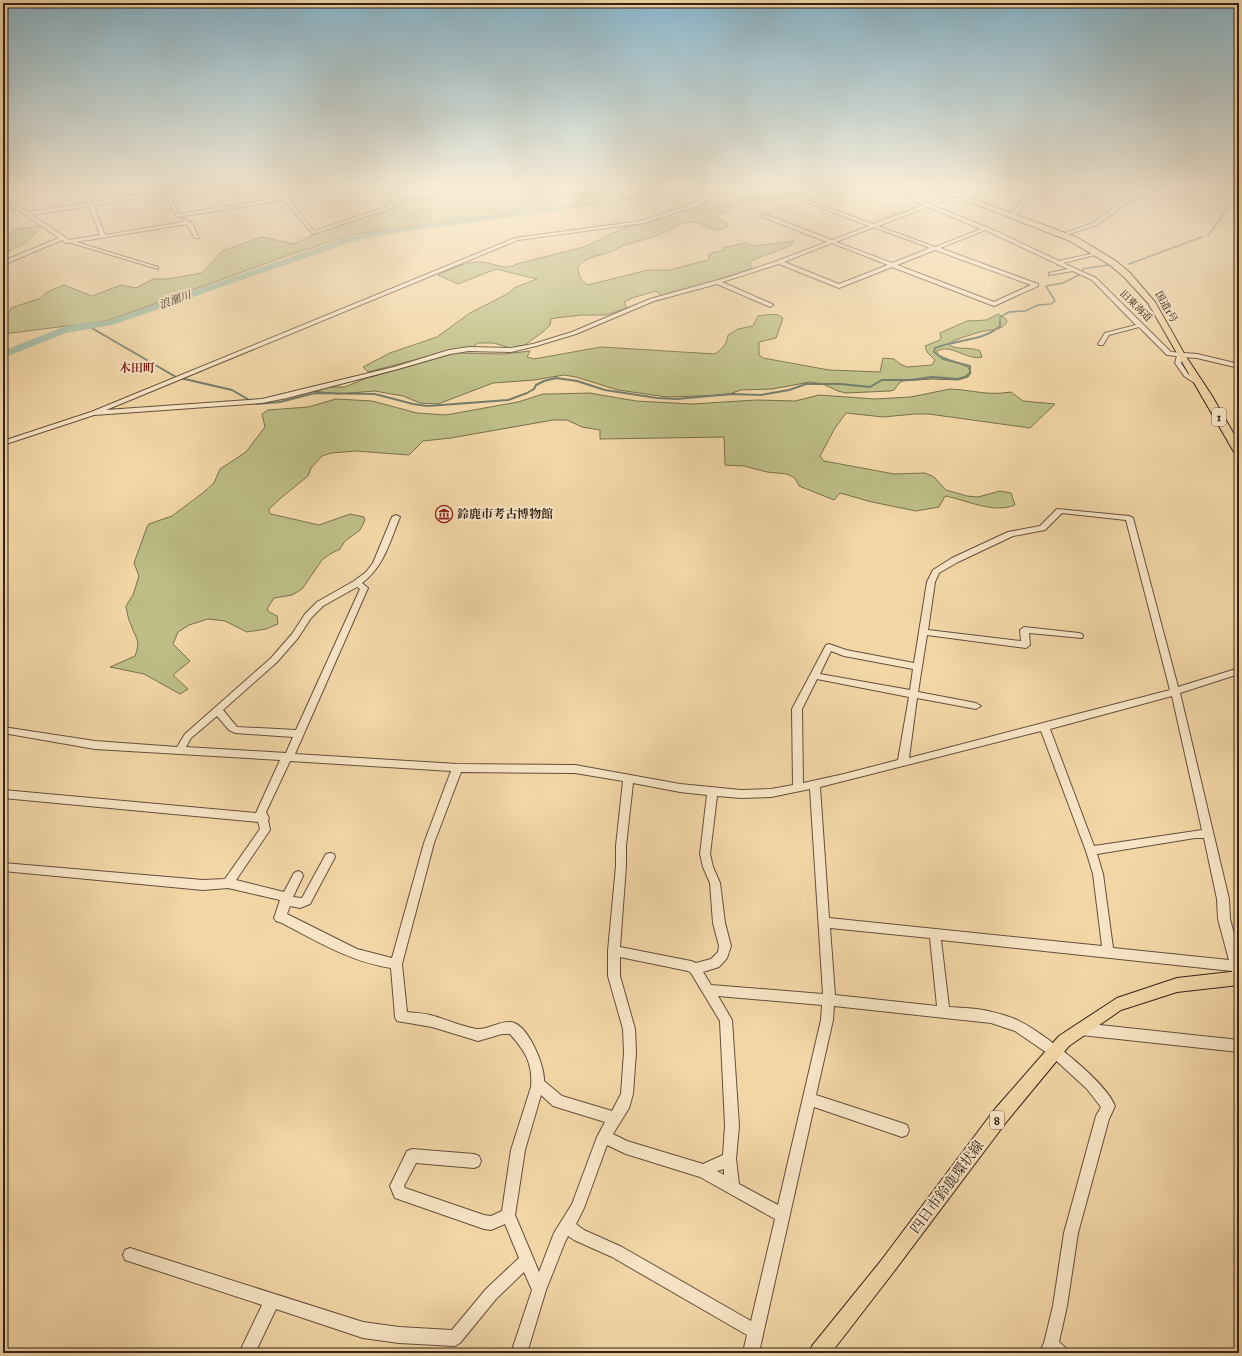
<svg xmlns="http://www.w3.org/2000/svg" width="1242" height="1356" font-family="'IM FELL Great Primer','Noto Serif JP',serif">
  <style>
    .green { fill: #bdbd85; stroke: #79704f }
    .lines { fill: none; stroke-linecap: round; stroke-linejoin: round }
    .stream-far1 { stroke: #737d6b; stroke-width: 1.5 }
    .stream { stroke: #737d6b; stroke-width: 2 }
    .river { fill: #9cbaa2; fill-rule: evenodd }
    .minor-casing { stroke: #644f3c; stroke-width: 2 }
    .major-casing { stroke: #352219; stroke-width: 2 }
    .highway-casing { stroke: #352219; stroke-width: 2 }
    .minor { fill: #f7e4c5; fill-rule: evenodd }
    .major { fill: #f2d6a6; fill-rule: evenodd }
    .highway { fill: #f2d6a6; fill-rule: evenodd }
    .labels { text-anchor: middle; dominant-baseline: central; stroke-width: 4; stroke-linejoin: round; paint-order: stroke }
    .far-street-label { font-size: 10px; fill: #352219; stroke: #f7e4c5 }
    .far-water-label { font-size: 11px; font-style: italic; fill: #4f483b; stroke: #f7e4c5 }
    .shield { fill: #f7e4c5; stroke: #6f5c4d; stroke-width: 1 }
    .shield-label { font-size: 11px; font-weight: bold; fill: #352219 }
    .far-quarter-label { font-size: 12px; font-weight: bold; fill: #7a1f14; stroke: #f7e4c5 }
    .poi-label { font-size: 12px; font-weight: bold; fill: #352219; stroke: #f7e4c5; text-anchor: start }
    .near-street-label { font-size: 14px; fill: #352219; stroke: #f7e4c5 }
  </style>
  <rect width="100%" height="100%" fill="#f2d6a6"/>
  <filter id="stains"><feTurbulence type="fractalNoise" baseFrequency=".005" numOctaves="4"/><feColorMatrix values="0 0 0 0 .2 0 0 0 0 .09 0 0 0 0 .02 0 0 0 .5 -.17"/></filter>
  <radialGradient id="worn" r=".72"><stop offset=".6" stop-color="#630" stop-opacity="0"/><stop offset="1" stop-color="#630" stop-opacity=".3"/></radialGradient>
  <path class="green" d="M 380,188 L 389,188 L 389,193 L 404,198 L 429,197 L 432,197 L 446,188 L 537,188 L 551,192 L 557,196 L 555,203 L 550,208 L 351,235 L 292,254 L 107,321 L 3,334 L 3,314 L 9,313 L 11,308 L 41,298 L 47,292 L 64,285 L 92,296 L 121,285 L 136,288 L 153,279 L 167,279 L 202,273 L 222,251 L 262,237 L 294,244 L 317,233 L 360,217 L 395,208 L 379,190 Z
    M 724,188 L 814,188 L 768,201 L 760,198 L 744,201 L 732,206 L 725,212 L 716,215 L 717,218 L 728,223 L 727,227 C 710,235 704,221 689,222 C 679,223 672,230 663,233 C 650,239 635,241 622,246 C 618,248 615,250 611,252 C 599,256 586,256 578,267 C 578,276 581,281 588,285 L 648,270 L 670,270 L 708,260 L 709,258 L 709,255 L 712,253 L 725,250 L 722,248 L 746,243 L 753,246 L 794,241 L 790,246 L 750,261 L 751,268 L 750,269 L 712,282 L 663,296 L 656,291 L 632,298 L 624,302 L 627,308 L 606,315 L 582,315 L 555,318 L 551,319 L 550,325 L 544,331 L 525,345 L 510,348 L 494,343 L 478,343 L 473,347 L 445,352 L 368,372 L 363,367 L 390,353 L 437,337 L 470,313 L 509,293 L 514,288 L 537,279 L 496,269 L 458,284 L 438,275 C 451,269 463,263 477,262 C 494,261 502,272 517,264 L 584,247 L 624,228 L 650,222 L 669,212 L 698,205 Z
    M 38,226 L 41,228 L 40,229 L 26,242 L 3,254 L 3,237 L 18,229 Z
    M 998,314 L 1006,319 L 1007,322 C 1001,331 993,329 984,331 C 979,332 950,341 948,344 C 955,351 971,346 980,351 L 982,357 C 967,361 951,343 937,351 L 938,355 L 968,367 L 971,373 L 968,377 L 958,380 L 932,379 L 903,381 L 900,382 L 894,390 L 890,391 L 846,393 L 838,391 L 823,384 L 810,382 L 772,389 L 741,390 L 726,395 L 667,397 L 618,390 L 576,377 L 564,375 L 534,380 L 493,383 L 438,404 L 420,403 L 403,396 L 375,391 L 338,394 L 313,391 L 326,387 L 345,387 L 364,379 L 456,353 L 504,354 L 530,351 L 527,357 L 534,359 L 601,347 L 715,354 C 722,349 727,344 728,335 L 738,329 L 753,326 L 758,316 C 766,315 777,312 783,318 L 776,338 L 759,342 L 759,355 L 763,358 L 829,370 L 880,372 L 883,358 L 894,359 L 900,364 L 907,367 L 932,365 L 935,360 L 927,352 L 925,346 L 940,340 L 941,338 L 940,333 L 967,321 L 987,320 Z
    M 950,389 C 974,390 986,396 1011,392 L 1023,401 L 1055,404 L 1030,428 L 929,414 L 915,414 L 883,417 L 846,413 L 835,428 L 820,456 L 824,461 L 894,474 L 925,473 L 934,477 L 946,490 L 967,496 L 978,497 L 1000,491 L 1011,493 L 1015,505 C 993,514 967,500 945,496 L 939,507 L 916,511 L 872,502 L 840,493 L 834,500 L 799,486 L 795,478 L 787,474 L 767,472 L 744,466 L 725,465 L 724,437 L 600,439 L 600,430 L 582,427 L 567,420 L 553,420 L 451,438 L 423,441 L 409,455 L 356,451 L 331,453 L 322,456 L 311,468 L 308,476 L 282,497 L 269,509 L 269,512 L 271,514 L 319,525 L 350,514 L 364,517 L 365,520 L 360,530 L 345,541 L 340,549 L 330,554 L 322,560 L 302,589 L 292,595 L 274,598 L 267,609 L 269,612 L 277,616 L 278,624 L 266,629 L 247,632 L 225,621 L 208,619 L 189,625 L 178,632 L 173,644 L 190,661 L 173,675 L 188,689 L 180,694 L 144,674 L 110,667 L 135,656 C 141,640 136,639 131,625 C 128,619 127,612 126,606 L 133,595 L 139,576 L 134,563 L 147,527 L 149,524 L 172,516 L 204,492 L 214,483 L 220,469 L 246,452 L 265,427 L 262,414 L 268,410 L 308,407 L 336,399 L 372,401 L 417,413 L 446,415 L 518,402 L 543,394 L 552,394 L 589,393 L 636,401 L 692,404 L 756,400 L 795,401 L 819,395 L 875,399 L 911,397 Z"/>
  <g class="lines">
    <path class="stream-far1" d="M 1208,236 L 1239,192
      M 1129,264 L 1202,237
      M 1083,272 L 1083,269 L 1108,265
      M 1000,323 L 1000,317 L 1009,312 L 1025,311 L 1038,305 L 1051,304 L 1055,301 L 1046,286 L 1063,283 L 1081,274"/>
    <path class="stream" d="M 90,327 L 176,377 L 232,390 L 256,404 L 280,402 L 315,393 L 375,394 L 413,404 L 428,406 L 508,400 L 527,393 L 534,389 L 536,385 L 544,381 L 556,378 L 577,381 L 605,390 L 657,398 L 677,399 L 731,394 L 761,395 L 789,390 L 806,384 L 841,384 L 870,387 L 882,380 L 911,380 L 932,377 L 958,379 L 965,377 L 970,373 L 970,366 L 943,359 L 934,352 L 935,348 C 956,339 982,342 1000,326 L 1000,322"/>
    <path class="river" d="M 671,188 L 682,188 L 662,196 L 374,236 L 348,243 L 112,325 L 66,333 L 3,358 L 3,351 L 60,328 L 77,324 L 107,321 L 342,239 L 374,232 L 661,192 Z"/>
    <g class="minor-casing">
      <path id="minor" d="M 82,188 L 86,188 L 92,202 L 162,191 L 161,188 L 165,188 L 179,214 L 221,207 L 209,188 L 214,188 L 225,207 L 264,200 L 255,188 L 260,188 L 268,199 L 287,197 L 314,231 L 389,206 L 374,191 L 375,188 L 379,188 L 378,190 L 394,207 L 313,234 L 284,200 L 178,217 L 176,216 L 164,194 L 93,205 L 105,235 L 183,222 L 182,220 L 184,219 L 192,223 L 199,238 L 195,238 L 187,224 L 76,242 L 158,267 L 158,269 L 71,243 L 66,243 L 62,240 L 3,265 L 3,261 L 59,238 L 15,208 L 3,211 L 3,209 L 12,206 L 3,199 L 3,196 L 28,212 L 88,203 ZM 89,206 L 100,235 L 69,240 L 32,215 Z
        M 717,188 L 722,188 L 702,204 L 644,223 L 518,240 L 106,410 L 262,399 L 394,367 L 449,350 L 469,347 L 511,348 L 533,344 L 572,332 L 650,299 L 729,277 L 777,261 L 827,242 L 763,217 L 763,215 L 767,215 L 832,240 L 869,226 L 806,202 L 842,188 L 850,188 L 812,202 L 873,224 L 924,205 L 885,188 L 892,188 L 928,203 L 971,188 L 979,188 L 932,205 L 998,232 L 1059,261 L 1099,252 L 1099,254 L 1063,263 L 1096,278 L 1171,352 L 1197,354 L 1239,364 L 1239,368 L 1197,358 L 1183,357 L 1181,363 L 1188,374 L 1201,383 L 1196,384 L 1184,376 L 1175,363 L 1177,356 L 1167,355 L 1139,327 L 1109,335 L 1103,345 L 1099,345 L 1098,344 L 1105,333 L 1136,325 L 1092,280 L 1073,271 L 1049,275 L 1049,273 L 1068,269 L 985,230 L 940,248 L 1038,284 L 1038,286 L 994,306 L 892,267 L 839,288 L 779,264 L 722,282 L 772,304 L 773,305 L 770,307 L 717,284 L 654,301 L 576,334 L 536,346 L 511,352 L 469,351 L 450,354 L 398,369 L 287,398 L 262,403 L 94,415 L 3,445 L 3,441 L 91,412 L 515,238 L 641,221 L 698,202 ZM 928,207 L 981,229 L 935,247 L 878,226 ZM 874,227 L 930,248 L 892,263 L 836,242 ZM 832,243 L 888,265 L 839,284 L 784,262 ZM 935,250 L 1031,285 L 994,302 L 897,265 Z
        M 1022,188 L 1026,188 L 1027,200 L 1014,217 L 1010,217 L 1010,215 L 1023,200 Z
        M 1172,188 L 1183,188 L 1148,196 L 1125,204 L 1097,225 L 1069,234 L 1065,233 L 1093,223 L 1121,202 L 1145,194 Z
        M 1057,509 L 1129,516 L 1133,518 L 1178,687 L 1239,668 L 1239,674 L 1180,693 L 1229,899 L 1230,919 L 1239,953 L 1239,980 L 1235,979 L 1232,971 L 941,940 L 949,1007 C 963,1008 979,1008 992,1012 C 1002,1014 1014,1018 1023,1023 C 1047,1036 1106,1082 1115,1106 L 1109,1119 L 1078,1233 L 1067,1306 L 1059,1342 L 1066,1348 L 1069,1353 L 1039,1353 L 1044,1343 L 1053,1306 L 1064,1233 L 1096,1116 L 1101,1107 L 1087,1089 L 1050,1055 L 1015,1031 L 991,1023 L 834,1006 L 833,1020 L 816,1095 L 902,1123 L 907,1125 L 909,1130 L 907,1135 L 902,1137 L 814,1107 L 760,1348 L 761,1353 L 745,1353 L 744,1348 L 747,1335 L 612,1257 L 574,1240 L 568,1236 L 565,1242 L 546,1290 L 527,1353 L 511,1353 L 532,1290 L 524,1272 L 496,1299 L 460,1343 L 455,1346 L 399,1343 L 363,1338 L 276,1309 L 255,1353 L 239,1353 L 262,1305 L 125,1260 L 123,1255 L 125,1250 L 130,1248 L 363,1322 L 399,1327 L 452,1330 L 486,1289 L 519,1258 L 505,1224 L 491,1230 L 484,1229 L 395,1198 L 390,1186 L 407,1151 L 412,1149 L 474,1154 L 479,1156 L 481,1161 L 479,1166 L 474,1168 L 416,1163 L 404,1186 L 405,1188 L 484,1215 L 491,1216 L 502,1211 L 511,1150 L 531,1087 C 533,1063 525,1051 510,1034 L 502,1034 L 478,1041 L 432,1027 L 397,1021 L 395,1017 L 391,968 C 351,962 316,941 282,923 L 276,921 L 274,918 L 280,900 L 228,888 L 203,890 L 3,871 L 3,863 L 203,880 L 225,879 L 260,829 L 258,822 L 3,798 L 3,790 L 256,813 L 280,760 L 95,749 L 3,733 L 3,727 L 95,741 L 177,747 L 185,734 L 271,658 L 292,634 L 305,614 L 317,602 L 354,581 L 366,572 L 373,563 L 392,517 L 396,515 L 400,517 C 390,541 384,567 362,583 L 368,588 L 295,754 L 457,764 L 575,765 L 680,784 L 741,790 L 771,789 L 793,785 L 792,709 L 826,645 L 829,644 L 846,650 L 914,663 L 927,582 L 933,570 L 952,558 L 1008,532 L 1040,526 ZM 1062,513 L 1126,520 L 1170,690 L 909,758 L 917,698 L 976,709 L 981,706 L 976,703 L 918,692 L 927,635 L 1026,648 L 1030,645 L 1029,633 L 1082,638 L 1083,636 L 1082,634 L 1079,633 L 1024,627 L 1020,630 L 1021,641 L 928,630 L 935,582 L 939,573 L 958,562 L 1013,536 L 1045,530 ZM 357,587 L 360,589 L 296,730 L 237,727 L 223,710 L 277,662 L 298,638 L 311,618 L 323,606 ZM 831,651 L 844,656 L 913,669 L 910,690 L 820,674 ZM 817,679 L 909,697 L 898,760 L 844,774 L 803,783 L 802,709 ZM 1172,696 L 1202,830 L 1094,846 L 1050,729 ZM 217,716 L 229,730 L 235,733 L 293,737 L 286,753 L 186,747 L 191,738 ZM 1041,731 L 1086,851 L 1093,874 L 1102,946 L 829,918 L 820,787 ZM 290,761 L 451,771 L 424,843 L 392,958 L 357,949 L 287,914 L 290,906 L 300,908 L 310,904 L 335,857 L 334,854 L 330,853 L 326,854 L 302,898 L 293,897 L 303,876 L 302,873 L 298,871 L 294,873 L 284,892 L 236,880 L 270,830 L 268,820 L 269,818 L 266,812 ZM 461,772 L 575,773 L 623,781 L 616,846 L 616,866 L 608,951 L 608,976 L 623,1029 L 624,1052 L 621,1094 L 612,1111 L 562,1096 L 544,1081 C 545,1066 528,1024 511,1022 C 499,1021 490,1029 478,1029 C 470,1029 444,1019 434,1016 C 425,1013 416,1013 407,1012 L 402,964 L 434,843 ZM 633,783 L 680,792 L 707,795 L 700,854 L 703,867 L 710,883 L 713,923 L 719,946 L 718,952 L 711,959 L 696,963 L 691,961 L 620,947 L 626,866 L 626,846 ZM 810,789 L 823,994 L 711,985 L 703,972 L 719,967 L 727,958 L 731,946 L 725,923 L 720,883 L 713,867 L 710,854 L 717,796 L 741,798 L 771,797 ZM 1195,838 L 1204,838 L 1217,899 L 1218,919 L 1229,960 L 1113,948 L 1103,874 L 1097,854 ZM 830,928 L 930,938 L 937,1006 L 835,995 ZM 620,957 L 688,971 L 691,973 L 720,1021 L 725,1126 L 723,1155 L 703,1164 L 627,1141 L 613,1134 L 629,1108 L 633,1094 L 636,1052 L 635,1029 L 620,976 ZM 718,996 L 822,1005 L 821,1020 L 778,1205 L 739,1184 L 736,1159 L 739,1126 L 732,1020 ZM 541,1095 L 553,1106 L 605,1122 L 597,1137 L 572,1204 L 554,1233 L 539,1272 L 515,1215 L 525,1150 ZM 607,1145 L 626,1154 L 700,1177 L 775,1219 L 751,1321 L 622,1247 L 584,1230 L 576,1224 L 584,1208 ZM 724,1169 L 724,1175 L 717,1171 Z
        M 1081,1023 L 1239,1040 L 1239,1052 L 1081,1035 L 1077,1033 L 1075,1029 L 1077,1025 Z"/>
    </g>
    <g class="major-casing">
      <path id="major" d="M 1239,971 L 1239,985 L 1177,992 L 1121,1010 L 1069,1046 L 1007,1121 L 892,1274 L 831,1353 L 810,1353 L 812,1346 L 880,1262 L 995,1109 L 1059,1036 L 1117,998 L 1177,978 Z"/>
    </g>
    <g class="highway-casing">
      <path id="highway" d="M 934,188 L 944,188 L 1076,237 L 1116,261 L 1130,273 L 1155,302 L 1185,355 L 1212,396 L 1239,443 L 1239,455 L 1234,452 L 1148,303 L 1124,277 L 1110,265 L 1070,241 Z"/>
    </g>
    <use href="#minor" class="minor"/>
    <use href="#major" class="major"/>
    <use href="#highway" class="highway"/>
  </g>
  <linearGradient id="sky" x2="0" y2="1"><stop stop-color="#89b6cc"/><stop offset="0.5" stop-color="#f9edd7"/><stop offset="1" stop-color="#f9edd7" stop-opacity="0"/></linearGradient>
  <rect width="1242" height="378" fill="url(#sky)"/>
  <defs>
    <g id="museum-ring" transform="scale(0.9)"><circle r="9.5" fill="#f7e4c5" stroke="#8f2418" stroke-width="1.5"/><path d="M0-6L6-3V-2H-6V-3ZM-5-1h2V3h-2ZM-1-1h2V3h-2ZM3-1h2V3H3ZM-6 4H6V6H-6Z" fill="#8f2418"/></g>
  </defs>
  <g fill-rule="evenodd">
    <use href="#museum-ring" x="444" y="514"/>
  </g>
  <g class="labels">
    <g class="far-street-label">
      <text transform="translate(1136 306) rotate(44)">旧東海道</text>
      <text transform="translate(1166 307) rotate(60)">国道1号</text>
    </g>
    <g class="far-water-label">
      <text transform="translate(175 300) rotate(-19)">浪瀬川</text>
    </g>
    <g class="shield">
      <rect x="1212" y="408" width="14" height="18" rx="3"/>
      <rect x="990" y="1111" width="14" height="18" rx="3"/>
    </g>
    <g class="shield-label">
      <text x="1219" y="417">1</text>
      <text x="997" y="1120">8</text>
    </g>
    <g class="far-quarter-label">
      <text x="137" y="368">木田町</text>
    </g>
    <g class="poi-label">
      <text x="457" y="514">鈴鹿市考古博物館</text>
    </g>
    <g class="near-street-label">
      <text transform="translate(947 1187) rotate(-53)">四日市鈴鹿環状線</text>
    </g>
  </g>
  <rect width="1242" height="1356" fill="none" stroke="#f2d6a6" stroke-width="16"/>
  <rect x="4" y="4" width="1234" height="1348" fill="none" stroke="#352219" stroke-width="2"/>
  <rect x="8" y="8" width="1226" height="1340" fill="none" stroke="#352219"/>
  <rect width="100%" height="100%" filter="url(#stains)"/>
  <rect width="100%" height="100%" fill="url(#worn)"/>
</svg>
